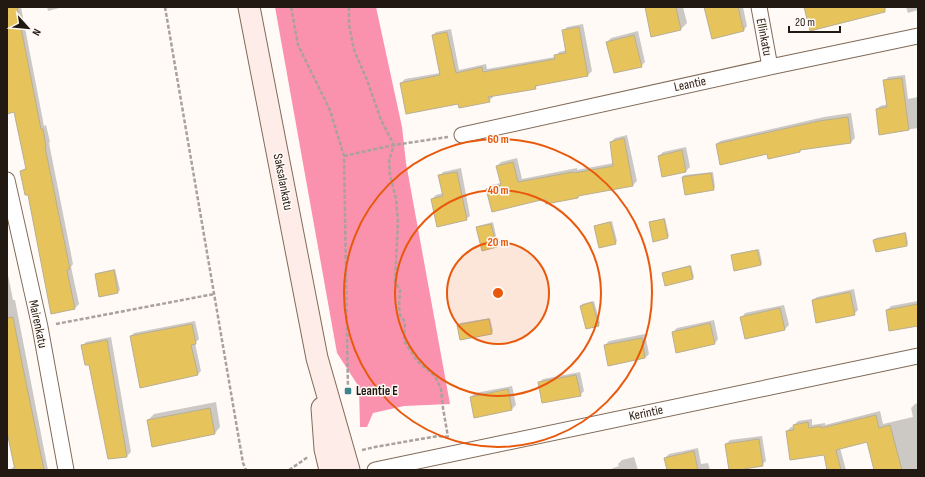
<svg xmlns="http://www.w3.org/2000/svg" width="925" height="477" font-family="'Sofia Sans Condensed',sans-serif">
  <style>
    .forest { fill: #fb92ad }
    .shadow { fill: #0003 }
    .building { fill: #e7c45b; stroke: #b8af94 }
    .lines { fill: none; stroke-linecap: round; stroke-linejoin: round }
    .street-casing { stroke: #806b59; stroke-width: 17 }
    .secondary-casing { stroke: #806b59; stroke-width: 23 }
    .path { stroke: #a8a19c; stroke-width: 2.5; stroke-dasharray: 4 2; stroke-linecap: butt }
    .street { stroke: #fff; stroke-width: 15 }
    .secondary { stroke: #feece8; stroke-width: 21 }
    .ring { fill: none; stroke: #e8590c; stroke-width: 2 }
    .poi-dot { fill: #3d848d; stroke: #fffaf6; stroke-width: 1.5 }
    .labels { text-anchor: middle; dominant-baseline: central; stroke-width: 3; stroke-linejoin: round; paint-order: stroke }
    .street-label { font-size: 13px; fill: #221a12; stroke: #fffaf6 }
    .poi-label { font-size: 13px; font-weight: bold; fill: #221a12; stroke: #fffaf6; text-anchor: start }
    .centre { fill: #e8590c; stroke: #fffaf6; stroke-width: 2 }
    .ring-label { font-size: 12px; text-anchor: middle; font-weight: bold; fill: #e8590c; stroke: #fffaf6; stroke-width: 3; stroke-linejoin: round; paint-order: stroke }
  </style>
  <rect width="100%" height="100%" fill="#fffaf6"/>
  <path class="forest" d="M 275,7 L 376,7 L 402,127 L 406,163 L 450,404 L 404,406 L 373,413 L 367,427 L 360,427 L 359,387 L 337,353 Z"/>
  <path class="shadow" d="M 7,7 L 21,7 L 44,126 L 46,125 L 50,142 L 49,143 L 73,264 L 71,267 L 79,304 L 75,308 L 21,171 L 27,167 L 15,111 L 7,102 Z
    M 47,7 L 63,7 L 48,11 Z
    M 646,7 L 683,7 L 687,23 L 681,29 L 652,36 Z
    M 708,7 L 743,7 L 747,26 L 744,30 Z
    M 906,7 L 918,7 L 918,10 L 908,13 Z
    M 583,24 L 592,71 L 588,75 L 538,85 L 535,88 L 492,95 L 493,97 L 489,101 L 459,103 L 401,83 L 405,79 L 440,73 L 433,35 L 436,32 L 451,29 L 459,70 L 486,64 L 487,69 L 555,57 L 559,52 L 567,50 L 563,31 L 567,27 Z
    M 638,31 L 645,62 L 641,66 L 607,42 L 611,38 Z
    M 905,75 L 908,99 L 918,97 L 918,128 L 880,134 L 877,109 L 880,106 L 888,104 L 885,81 L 888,77 Z
    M 851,113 L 855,138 L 851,142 L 802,149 L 800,151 L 768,153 L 717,144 L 720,141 L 824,117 Z
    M 627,135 L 637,181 L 633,185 L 580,195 L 578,197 L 546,198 L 487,189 L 491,185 L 501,183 L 497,166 L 501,162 L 517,158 L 522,179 L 577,168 L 577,170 L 614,163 L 611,142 L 615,138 Z
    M 686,147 L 690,167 L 686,171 L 663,176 L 659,156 L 663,152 Z
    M 461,168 L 470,216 L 466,219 L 432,199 L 436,195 L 443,193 L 440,176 L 443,172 Z
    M 713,172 L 715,187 L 713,189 L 683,177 L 684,175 Z
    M 665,218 L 669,236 L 667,237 L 650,222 L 652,221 Z
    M 612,221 L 617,241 L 615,243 L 595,226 L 597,225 Z
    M 493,222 L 498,245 L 496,246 L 477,228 L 478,226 Z
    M 906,232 L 908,243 L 907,245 L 874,240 L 876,238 Z
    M 759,249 L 762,263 L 760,265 L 732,255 L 734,254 Z
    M 691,265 L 694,277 L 692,279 L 663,274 L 664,272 Z
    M 115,269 L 120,290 L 118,292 L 96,274 L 97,273 Z
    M 7,270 L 13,300 L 15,300 L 48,470 L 9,470 L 15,466 L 7,428 Z
    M 854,289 L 858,310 L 854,314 L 813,300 L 817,297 Z
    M 594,301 L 600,323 L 598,325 L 581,306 L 582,304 Z
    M 918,301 L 918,325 L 887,310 L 891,306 Z
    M 784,305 L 789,325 L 785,329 L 746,338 L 742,317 L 745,313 Z
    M 490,318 L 493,331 L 491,333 L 458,325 L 460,323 Z
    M 714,320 L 718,339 L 715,343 L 673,332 L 677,328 Z
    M 195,321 L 199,339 L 195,343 L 201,371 L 198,374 L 131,336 L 134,333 Z
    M 645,334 L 649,354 L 645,358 L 609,364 L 605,345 L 609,341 Z
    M 111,337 L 131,452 L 127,456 L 108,458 L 90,363 L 82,346 L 86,342 Z
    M 580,372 L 584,391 L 580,395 L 539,383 L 543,379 Z
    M 512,386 L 516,405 L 512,409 L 471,397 L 475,393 Z
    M 216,402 L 220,427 L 215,433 L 148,420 L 154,414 Z
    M 918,403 L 918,470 L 877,470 L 868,441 L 840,448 L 846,470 L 828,470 L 824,454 L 787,431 L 791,427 L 794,427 L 794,425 L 798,421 L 812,419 L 812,425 L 825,423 L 825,425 L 880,411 L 883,424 L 913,417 L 911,408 L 915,404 Z
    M 762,436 L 766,461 L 762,465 L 730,470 L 726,444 L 730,440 Z
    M 698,448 L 701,464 L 708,463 L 710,470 L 668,470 L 665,458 L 669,454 Z
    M 634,457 L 638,470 L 608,470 L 619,466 L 618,464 L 622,460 Z"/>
  <path class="building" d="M 7,7 L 17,7 L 41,129 L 43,129 L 46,147 L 45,147 L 70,269 L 67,270 L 75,309 L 51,314 L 28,195 L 25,195 L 20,171 L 26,169 L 14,112 L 7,114 Z
    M 645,7 L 676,7 L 681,30 L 651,37 Z
    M 704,7 L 738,7 L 744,31 L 712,39 Z
    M 804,7 L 885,7 L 885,12 L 810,31 Z
    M 579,27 L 588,76 L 535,86 L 536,89 L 488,97 L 490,102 L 459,108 L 458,104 L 406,114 L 400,83 L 440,75 L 432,35 L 447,32 L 456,73 L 482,67 L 483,72 L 555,59 L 554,55 L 566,53 L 562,30 Z
    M 634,35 L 642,67 L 614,73 L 606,42 Z
    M 902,78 L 909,130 L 879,135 L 876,109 L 887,107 L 883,80 Z
    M 848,117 L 851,143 L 800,150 L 800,152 L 768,159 L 767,154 L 720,165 L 716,144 L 819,121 Z
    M 624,138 L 633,186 L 578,196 L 578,198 L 546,204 L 545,199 L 492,212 L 486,189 L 501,185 L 496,166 L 513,162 L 518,182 L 573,172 L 574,173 L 613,166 L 610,142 Z
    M 682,150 L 686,172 L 662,177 L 658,156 Z
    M 457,172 L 467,220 L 437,227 L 431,199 L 443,196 L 438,175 Z
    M 711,173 L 714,190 L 685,195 L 682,177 Z
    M 664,219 L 668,238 L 653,242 L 649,222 Z
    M 610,222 L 616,244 L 599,248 L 594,226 Z
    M 491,224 L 497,247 L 482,251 L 476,227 Z
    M 905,233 L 907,246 L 876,252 L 873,240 Z
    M 757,250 L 761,265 L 734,271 L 731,255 Z
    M 690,266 L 693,279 L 665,286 L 662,273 Z
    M 114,270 L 118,293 L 99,297 L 95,274 Z
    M 850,292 L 855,315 L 816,323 L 812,300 Z
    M 592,302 L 599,326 L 586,329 L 580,306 Z
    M 918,304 L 918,326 L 889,331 L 886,310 Z
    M 780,308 L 785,330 L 745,339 L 740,317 Z
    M 13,317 L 22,363 L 44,470 L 15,470 L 7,432 L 7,318 Z
    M 489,319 L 492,334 L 460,340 L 457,325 Z
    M 710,323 L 715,344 L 676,353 L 672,332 Z
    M 192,324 L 196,344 L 191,345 L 198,375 L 140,388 L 130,336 Z
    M 642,338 L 645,358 L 608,366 L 604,345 Z
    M 107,340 L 127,457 L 108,459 L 89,365 L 85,365 L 81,345 Z
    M 576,375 L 581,396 L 542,403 L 538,382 Z
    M 508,389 L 512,410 L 474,418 L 470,397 Z
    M 210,408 L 215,434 L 152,447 L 147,420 Z
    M 876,415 L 879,428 L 890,425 L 902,470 L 874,470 L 867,442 L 836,450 L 841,470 L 827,470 L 824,455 L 790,460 L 786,431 L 794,430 L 793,425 L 808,422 L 809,428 L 821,426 L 821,428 Z
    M 759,439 L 763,466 L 738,470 L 729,470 L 725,444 Z
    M 694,451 L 698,470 L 667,470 L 664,458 Z"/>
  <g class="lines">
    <g class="street-casing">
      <path id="street" d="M 759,7 L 770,67
        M 462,135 L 770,67 L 918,36
        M 7,180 L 40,327 L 66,470
        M 375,470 L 918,356"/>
    </g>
    <g class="secondary-casing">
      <path id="secondary" d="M 249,7 L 317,358 L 349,470
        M 322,408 L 325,449 L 330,470"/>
    </g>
    <path class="path" d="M 165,7 L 243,463 L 246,470
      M 291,7 L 298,45 L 330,110 L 344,156 L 348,392
      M 349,7 L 349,25 L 354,50 L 367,80 L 381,120 L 394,145 L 389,160 L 390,175 L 396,199 L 398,221 L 395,281 L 400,290 L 399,306 L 400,315 L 405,322 L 404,341 L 418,362 L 435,376 L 441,389 L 443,408 L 448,437
      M 344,156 L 394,145 L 448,137
      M 56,324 L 214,294
      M 362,450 L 375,447 L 438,436 L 450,437
      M 289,470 L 308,457"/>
    <use href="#street" class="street"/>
    <use href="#secondary" class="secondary"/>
  </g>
  <circle cx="498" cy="293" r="51" fill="#e8590c" fill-opacity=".12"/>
  <g class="ring">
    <circle cx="498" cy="293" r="51"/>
    <circle cx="498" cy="293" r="103"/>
    <circle cx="498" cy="293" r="154"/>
  </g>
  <rect class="poi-dot" x="344" y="387" width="8" height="8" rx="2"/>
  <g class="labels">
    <g class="street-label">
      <text transform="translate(764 37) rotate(79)">Ellinkatu</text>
      <text transform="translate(690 84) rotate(-12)">Leantie</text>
      <text transform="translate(283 182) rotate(79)">Saksalankatu</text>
      <text transform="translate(38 324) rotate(78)">Mairenkatu</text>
      <text transform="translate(646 413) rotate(-12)">Kerintie</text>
    </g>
    <g class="poi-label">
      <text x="356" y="391">Leantie E</text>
    </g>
  </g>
  <circle cx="498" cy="293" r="6" class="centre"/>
  <g class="ring-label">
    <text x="498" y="143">60 m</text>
    <text x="498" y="194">40 m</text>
    <text x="498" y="246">20 m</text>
  </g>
  <rect width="925" height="477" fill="none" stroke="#221a12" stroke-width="16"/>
  <g transform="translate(28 28) rotate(117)" stroke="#fffaf6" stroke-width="3" paint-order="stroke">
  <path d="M0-3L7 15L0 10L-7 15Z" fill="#221a12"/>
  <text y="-6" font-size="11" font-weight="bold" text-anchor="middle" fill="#221a12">N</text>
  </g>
  <path d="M789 26v6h51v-6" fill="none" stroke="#221a12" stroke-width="2"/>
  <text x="795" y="26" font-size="12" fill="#221a12" stroke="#fffaf6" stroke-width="3" paint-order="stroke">20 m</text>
</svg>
